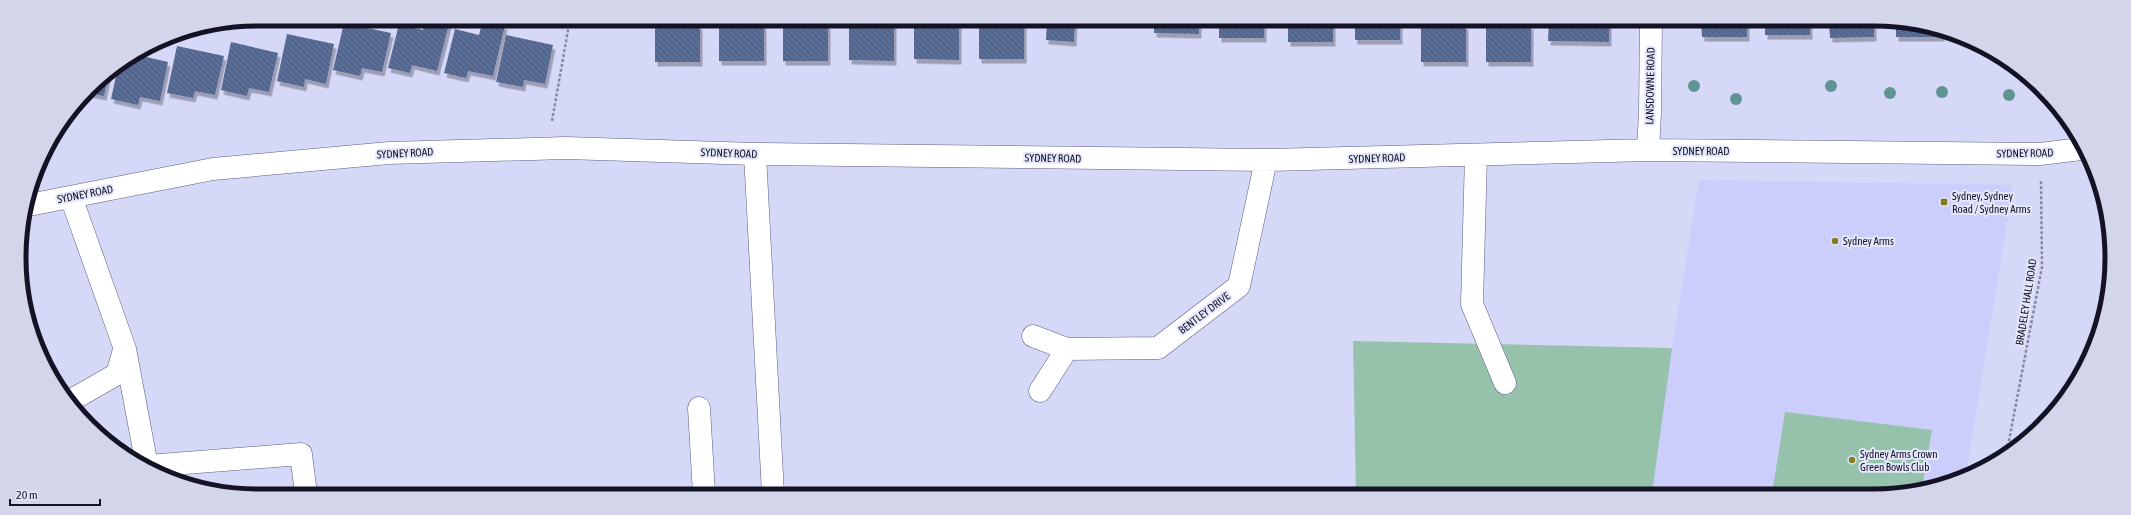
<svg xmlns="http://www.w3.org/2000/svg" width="2131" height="515" font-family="'Asap Condensed',sans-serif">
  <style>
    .built { fill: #cbcdfb }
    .green { fill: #96c2ac }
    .building { fill: url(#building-back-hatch); filter: url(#shadow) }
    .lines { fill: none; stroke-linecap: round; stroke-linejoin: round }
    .minor-casing { stroke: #5c5c89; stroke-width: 23 }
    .path { stroke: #8788a1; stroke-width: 2.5; stroke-dasharray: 3 2; stroke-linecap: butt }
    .minor { stroke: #fff; stroke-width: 22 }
    .tree { fill: #609492 }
    .poi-dot { fill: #847a1f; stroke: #e4e6fb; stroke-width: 1.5 }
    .labels { text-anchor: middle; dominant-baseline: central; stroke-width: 4; stroke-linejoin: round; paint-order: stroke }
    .street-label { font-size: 11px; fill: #141325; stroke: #e4e6fb }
    .poi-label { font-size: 11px; fill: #141325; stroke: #e4e6fb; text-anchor: start }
    .rim { fill: none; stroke: #141325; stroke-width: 5 }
  </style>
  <defs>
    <pattern id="building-back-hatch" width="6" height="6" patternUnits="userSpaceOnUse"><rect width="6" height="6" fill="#586e97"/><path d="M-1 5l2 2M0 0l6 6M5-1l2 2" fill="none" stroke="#48597b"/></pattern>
    <filter id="shadow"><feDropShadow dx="2.5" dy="4.5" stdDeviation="0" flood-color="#0004"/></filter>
  </defs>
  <rect width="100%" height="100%" fill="#d6d8f7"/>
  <path class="built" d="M 1699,180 L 2013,185 L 1966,475 L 1904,494 L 1652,494 L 1671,354 Z"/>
  <path class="green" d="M 1353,341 L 1672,348 L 1652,494 L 1356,494 Z
    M 1785,412 L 1932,430 L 1922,489 L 1904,494 L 1772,494 Z"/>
  <path class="building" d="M 425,19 L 450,20 L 437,71 L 412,65 L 410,73 L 388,68 L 399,24 L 423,30 Z
    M 483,20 L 505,25 L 493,76 L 468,71 L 466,78 L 444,73 L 455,29 L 479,35 Z
    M 1047,20 L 1075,20 L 1074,42 L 1046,40 Z
    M 1154,20 L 1199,20 L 1199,34 L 1154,33 Z
    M 1219,20 L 1264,20 L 1264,38 L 1219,38 Z
    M 1288,20 L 1333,20 L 1333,42 L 1288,42 Z
    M 1355,20 L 1400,20 L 1400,40 L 1355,40 Z
    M 1549,21 L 1609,21 L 1609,42 L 1548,41 Z
    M 1701,21 L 1747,21 L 1747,37 L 1702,37 Z
    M 1765,21 L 1810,21 L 1810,35 L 1765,35 Z
    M 1829,21 L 1874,21 L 1874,37 L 1830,38 Z
    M 1896,21 L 1905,21 L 1941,34 L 1942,37 L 1896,37 Z
    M 914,22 L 959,22 L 959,60 L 914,59 Z
    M 979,22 L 1024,22 L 1024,59 L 979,59 Z
    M 344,23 L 391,33 L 382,72 L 362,68 L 360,76 L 333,70 Z
    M 719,23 L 764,24 L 764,61 L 719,61 Z
    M 806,23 L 828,24 L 828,61 L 783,61 L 783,24 Z
    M 849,23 L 894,23 L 894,61 L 849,60 Z
    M 655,24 L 700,25 L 700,62 L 655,62 Z
    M 1486,24 L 1531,25 L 1531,62 L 1486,62 Z
    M 1421,25 L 1466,25 L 1466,62 L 1421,62 Z
    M 287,34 L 334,44 L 326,84 L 305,79 L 304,87 L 277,81 Z
    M 506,35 L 553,45 L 545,84 L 524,80 L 523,87 L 496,82 Z
    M 231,42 L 278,53 L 269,92 L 249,88 L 247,96 L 221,90 Z
    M 177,46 L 224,56 L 215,95 L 195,91 L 193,98 L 167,93 Z
    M 137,55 L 168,62 L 160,101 L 140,97 L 138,105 L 111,99 L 118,67 Z
    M 109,73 L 104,96 L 89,93 L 100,78 Z"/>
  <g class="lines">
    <g class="minor-casing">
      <path id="minor" d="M 1648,150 L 1650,113 L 1651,21
        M 755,154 L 773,494
        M 1476,155 L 1472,304 L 1505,383
        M 71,197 L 125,349 L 147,466 L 301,454 L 306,494
        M 29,205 L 213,169 L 389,153 L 566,148 L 755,154 L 1266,160 L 1648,150 L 2040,154 L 2081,149
        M 1033,336 L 1067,349 L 1158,348 L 1239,286 L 1266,160
        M 1040,391 L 1067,349
        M 68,402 L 117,374 L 124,350
        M 699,408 L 704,494"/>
    </g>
    <path class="path" d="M 552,121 L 570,19
      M 2007,451 L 2042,267 L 2041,181"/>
    <use href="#minor" class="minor"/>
  </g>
  <g class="tree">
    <circle cx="1694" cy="86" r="6"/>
    <circle cx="1831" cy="86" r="6"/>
    <circle cx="1942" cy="92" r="6"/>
    <circle cx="1890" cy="93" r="6"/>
    <circle cx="2009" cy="95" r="6"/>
    <circle cx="1736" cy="99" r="6"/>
  </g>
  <g class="poi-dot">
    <rect x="1940" y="198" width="8" height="8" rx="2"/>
    <circle cx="1835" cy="241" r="4"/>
    <circle cx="1852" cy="460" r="4"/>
  </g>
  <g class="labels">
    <g class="street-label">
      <text transform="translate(1650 86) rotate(-89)">LANSDOWNE ROAD</text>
      <text x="1701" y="151">SYDNEY ROAD</text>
      <text transform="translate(405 153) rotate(-3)">SYDNEY ROAD</text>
      <text transform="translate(729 153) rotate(2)">SYDNEY ROAD</text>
      <text transform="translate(2025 153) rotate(-1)">SYDNEY ROAD</text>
      <text transform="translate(1053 158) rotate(1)">SYDNEY ROAD</text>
      <text transform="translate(1377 158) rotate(-2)">SYDNEY ROAD</text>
      <text transform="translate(85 194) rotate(-11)">SYDNEY ROAD</text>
      <text transform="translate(2026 302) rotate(-81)">BRADELEY HALL ROAD</text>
      <text transform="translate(1204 313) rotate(-37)">BENTLEY DRIVE</text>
    </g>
    <g class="poi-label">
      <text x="1952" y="196">Sydney, Sydney<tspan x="1952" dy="13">Road / Sydney Arms</tspan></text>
      <text x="1843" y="241">Sydney Arms</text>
      <text x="1860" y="454">Sydney Arms Crown<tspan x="1860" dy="13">Green Bowls Club</tspan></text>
    </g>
  </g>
  <path d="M0 0H2131V515H0ZM257 26H1874A231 231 0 0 1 2105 257V258A231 231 0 0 1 1874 489H257A231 231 0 0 1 26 258V257A231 231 0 0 1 257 26Z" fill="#d3d5ea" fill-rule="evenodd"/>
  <path class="rim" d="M257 26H1874A231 231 0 0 1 2105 257V258A231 231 0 0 1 1874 489H257A231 231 0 0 1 26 258V257A231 231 0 0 1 257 26Z"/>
  <path d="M10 499v6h90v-6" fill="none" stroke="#141325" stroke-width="2"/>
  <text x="16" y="499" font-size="12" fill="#141325" stroke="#e4e6fb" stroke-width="3" paint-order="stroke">20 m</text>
</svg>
